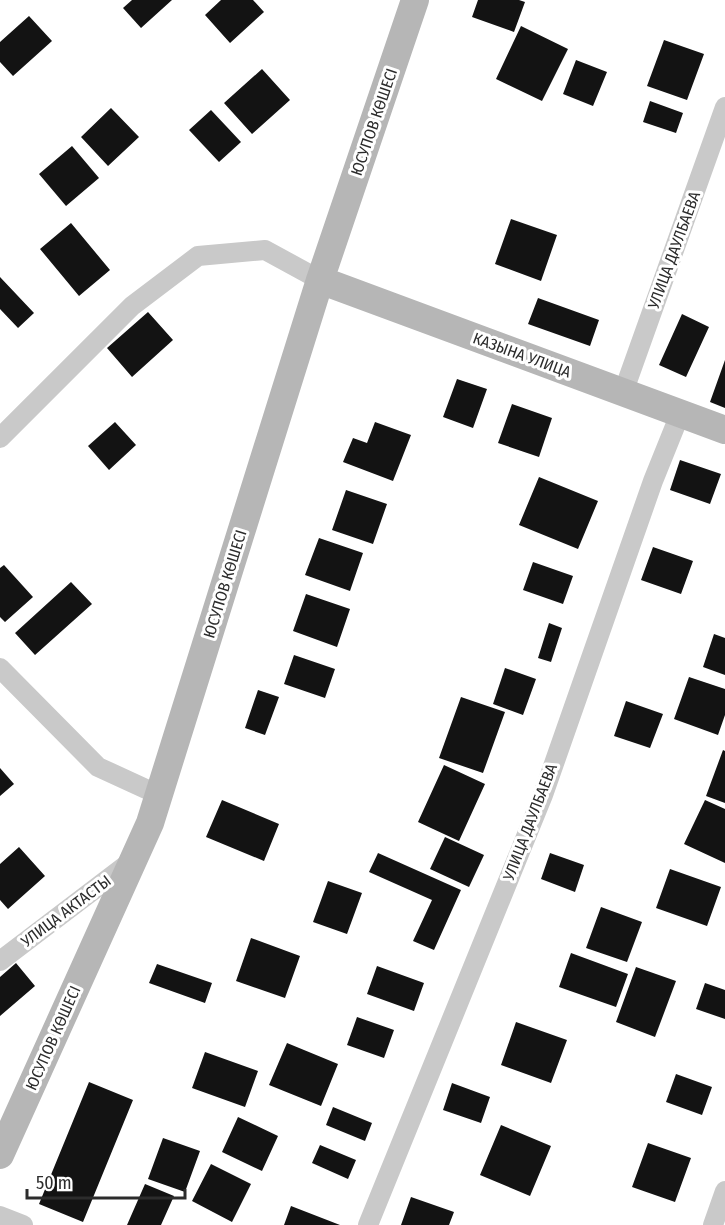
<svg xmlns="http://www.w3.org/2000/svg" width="725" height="1225" font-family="'Fira Sans Condensed',sans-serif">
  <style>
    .building { fill: #131313 }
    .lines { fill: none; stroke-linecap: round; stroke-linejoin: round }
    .street { stroke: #c9c9c9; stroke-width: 20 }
    .secondary { stroke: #b6b6b6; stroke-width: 28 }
    .labels { text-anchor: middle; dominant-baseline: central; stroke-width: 6; stroke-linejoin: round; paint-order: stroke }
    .street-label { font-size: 16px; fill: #2c2c2c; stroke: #fff }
  </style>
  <rect width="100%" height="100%" fill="#fff"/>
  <path class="building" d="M 132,0 L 172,0 L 141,28 L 123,8 Z
    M 221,0 L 253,0 L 264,12 L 230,43 L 205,15 Z
    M 478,0 L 519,0 L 525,2 L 514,32 L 472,17 Z
    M 29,16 L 52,41 L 13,76 L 0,62 L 0,42 Z
    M 521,26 L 568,49 L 542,101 L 496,79 Z
    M 664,40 L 704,54 L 687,100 L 647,86 Z
    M 576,60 L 607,72 L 593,106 L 563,94 Z
    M 262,69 L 290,100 L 252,134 L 224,103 Z
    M 650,101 L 683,113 L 676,133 L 643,122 Z
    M 111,108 L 139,137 L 108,166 L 81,137 Z
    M 211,110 L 241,142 L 219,162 L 189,130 Z
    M 72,146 L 99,178 L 66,206 L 39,174 Z
    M 511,219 L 557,235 L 541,281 L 495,264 Z
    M 71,223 L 110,270 L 79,296 L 40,249 Z
    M 0,277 L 34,313 L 18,328 L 0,309 Z
    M 538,298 L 599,320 L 590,346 L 528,324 Z
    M 148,312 L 173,340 L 132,377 L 107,348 Z
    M 682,314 L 709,327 L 686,377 L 659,365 Z
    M 725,360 L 725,408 L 710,402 Z
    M 457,379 L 487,389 L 473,428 L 443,417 Z
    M 512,404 L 552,418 L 539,457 L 498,443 Z
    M 115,422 L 136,445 L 109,470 L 88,446 Z
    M 375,422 L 411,435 L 393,481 L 343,462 L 353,438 L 367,443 Z
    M 680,460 L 721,474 L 710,504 L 670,490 Z
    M 539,477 L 598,501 L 578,549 L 519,525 Z
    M 346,490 L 387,504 L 373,544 L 332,530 Z
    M 319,538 L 363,553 L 350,591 L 305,575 Z
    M 653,547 L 693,561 L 681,594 L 641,580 Z
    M 533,562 L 573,576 L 563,604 L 523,590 Z
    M 4,565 L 33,597 L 5,622 L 0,617 L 0,568 Z
    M 71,582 L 92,604 L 35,655 L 15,633 Z
    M 306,594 L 350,609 L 337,647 L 293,631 Z
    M 549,623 L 562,628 L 551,662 L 538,658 Z
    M 714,634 L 725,638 L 725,675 L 703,667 Z
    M 294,655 L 335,669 L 325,698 L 284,684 Z
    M 505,668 L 536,679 L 523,715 L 493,704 Z
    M 689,677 L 725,689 L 725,715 L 718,735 L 674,719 Z
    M 258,690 L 279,697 L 265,735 L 245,728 Z
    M 461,697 L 505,712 L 483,773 L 439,758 Z
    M 626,701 L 663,714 L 650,748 L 614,736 Z
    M 723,750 L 725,751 L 725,803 L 706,796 Z
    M 444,765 L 485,784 L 459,841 L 418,822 Z
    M 0,768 L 14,784 L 0,796 Z
    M 222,800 L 279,824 L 264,861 L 206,837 Z
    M 705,800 L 725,809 L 725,863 L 684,844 Z
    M 445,837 L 484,855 L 469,887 L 430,869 Z
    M 19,847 L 45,876 L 8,909 L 0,900 L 0,864 Z
    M 378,853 L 461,890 L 434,950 L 413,941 L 432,900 L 369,872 Z
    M 550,853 L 584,865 L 575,892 L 541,879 Z
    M 670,869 L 721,887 L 707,926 L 656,908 Z
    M 328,881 L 362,893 L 347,934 L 313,922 Z
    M 601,907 L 642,922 L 627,962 L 586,948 Z
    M 251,938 L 300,956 L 285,998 L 236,981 Z
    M 571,953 L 628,974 L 616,1007 L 559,987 Z
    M 16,963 L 35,986 L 0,1016 L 0,977 Z
    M 157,964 L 212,983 L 205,1003 L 149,983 Z
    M 377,966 L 424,983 L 414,1011 L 367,994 Z
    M 636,967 L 676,981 L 655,1037 L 616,1022 Z
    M 705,983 L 725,990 L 725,1019 L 696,1009 Z
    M 357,1017 L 394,1030 L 384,1058 L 347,1045 Z
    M 516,1022 L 567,1040 L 551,1083 L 501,1065 Z
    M 287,1043 L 338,1064 L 321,1106 L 269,1085 Z
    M 205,1052 L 258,1071 L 245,1107 L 192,1088 Z
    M 676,1074 L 712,1087 L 702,1115 L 666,1102 Z
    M 89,1082 L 133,1100 L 83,1222 L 39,1204 Z
    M 452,1083 L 490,1097 L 481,1123 L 443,1110 Z
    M 333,1107 L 372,1123 L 365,1141 L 326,1125 Z
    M 238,1117 L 278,1136 L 262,1171 L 222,1152 Z
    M 501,1125 L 551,1146 L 530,1196 L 480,1175 Z
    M 163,1138 L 200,1151 L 185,1192 L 148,1179 Z
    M 648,1143 L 691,1158 L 675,1202 L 632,1187 Z
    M 320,1145 L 356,1160 L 348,1179 L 312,1163 Z
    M 211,1164 L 251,1184 L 232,1222 L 192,1201 Z
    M 145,1184 L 174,1196 L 161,1225 L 127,1225 Z
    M 411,1197 L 454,1212 L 449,1225 L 401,1225 Z
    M 291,1206 L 340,1225 L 284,1225 Z"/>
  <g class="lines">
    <path class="street" d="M 623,393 L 725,107
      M 0,438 L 132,306 L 198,256 L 265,250 L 320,280
      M 0,668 L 98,767 L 159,795
      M 0,961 L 129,863
      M 0,1216 L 23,1225
      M 368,1225 L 543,795 L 653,481 L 680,414
      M 713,1225 L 725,1191"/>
    <path class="secondary" d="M 320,280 L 725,430
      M 0,1155 L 150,823 L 320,280 L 415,0"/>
  </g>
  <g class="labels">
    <g class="street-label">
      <text transform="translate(374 122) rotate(-71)">ЮСУПОВ КӨШЕСІ</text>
      <text transform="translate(674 250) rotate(-70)">УЛИЦА ДАУЛБАЕВА</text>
      <text transform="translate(522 355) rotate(20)">КАЗЫНА УЛИЦА</text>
      <text transform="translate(225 584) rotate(-73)">ЮСУПОВ КӨШЕСІ</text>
      <text transform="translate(530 822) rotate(-69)">УЛИЦА ДАУЛБАЕВА</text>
      <text transform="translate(66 911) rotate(-37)">УЛИЦА АКТАСТЫ</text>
      <text transform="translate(53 1038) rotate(-66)">ЮСУПОВ КӨШЕСІ</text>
    </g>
  </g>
  <path d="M27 1189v9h158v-9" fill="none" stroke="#2c2c2c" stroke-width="3"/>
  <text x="36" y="1189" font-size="18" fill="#2c2c2c" stroke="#ffffff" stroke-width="4.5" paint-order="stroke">50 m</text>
</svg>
